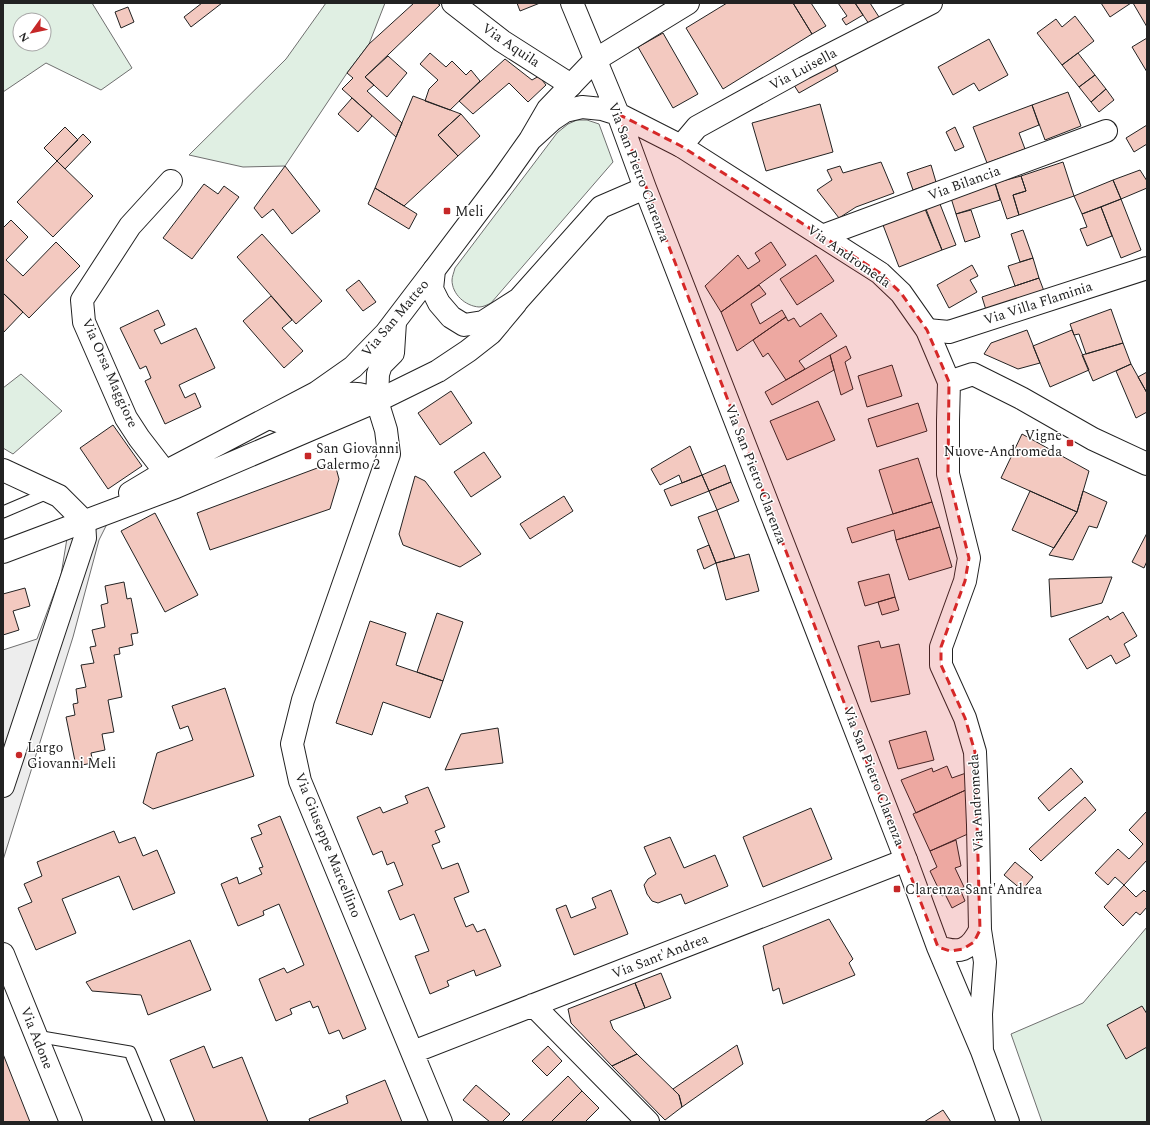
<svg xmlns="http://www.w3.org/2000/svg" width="1150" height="1125" font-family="Spectral,serif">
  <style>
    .green { fill: #e0efe3; stroke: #6f6f6f; fill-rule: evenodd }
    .parking { fill: #ededed; stroke: #6f6f6f }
    .building { fill: #f3c9c0; stroke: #222 }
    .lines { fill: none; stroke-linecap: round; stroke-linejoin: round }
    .service-casing { stroke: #222; stroke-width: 13 }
    .minor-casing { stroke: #222; stroke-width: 24 }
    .tertiary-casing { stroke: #222; stroke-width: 24 }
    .secondary-casing { stroke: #222; stroke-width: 24 }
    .service { stroke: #fff; stroke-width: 11 }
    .minor { stroke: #fff; stroke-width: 22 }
    .tertiary { stroke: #fff; stroke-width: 22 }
    .secondary { stroke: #fff; stroke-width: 22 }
    .marked { fill: #d62828; fill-opacity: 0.2; stroke: #d62828; stroke-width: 3; stroke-dasharray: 8 5; stroke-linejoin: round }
    .poi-dot { fill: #c62828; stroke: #fff; stroke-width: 1.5 }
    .labels { text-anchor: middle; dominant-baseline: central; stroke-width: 3; stroke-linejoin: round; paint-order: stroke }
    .street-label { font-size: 14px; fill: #222; stroke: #fff }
    .poi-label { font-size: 14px; fill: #222; stroke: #fff; text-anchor: start }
  </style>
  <rect width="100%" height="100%" fill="#fff"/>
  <path class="green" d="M 3,3 L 92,3 L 132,68 L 101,90 L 46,63 L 3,92 ZM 20,20 L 44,20 L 44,44 L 20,44 Z
    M 326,3 L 385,3 L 369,44 L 347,73 L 285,166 L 243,167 L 189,155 L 286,59 Z
    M 577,120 L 587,120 L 599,124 L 613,162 L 491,303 C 487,305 483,307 479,307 C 465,306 452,294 452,280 C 452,277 454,272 455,268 L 557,133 L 568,124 Z
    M 21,374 L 62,411 L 13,454 L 3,448 L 3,388 Z
    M 1147,927 L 1147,1122 L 1042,1122 L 1011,1034 L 1083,1003 Z"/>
  <path class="parking" d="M 113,512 L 99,540 L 73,637 L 3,860 L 3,650 L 37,639 L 61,575 L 69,526 Z"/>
  <path class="building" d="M 202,3 L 222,3 L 191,27 L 184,17 Z
    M 414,3 L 437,3 L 440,5 L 365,77 L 374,85 L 367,91 L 402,123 L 396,137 L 342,89 L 353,78 L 347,73 L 369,44 Z
    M 517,3 L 540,3 L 520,11 Z
    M 727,3 L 793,3 L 812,34 L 723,89 L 686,28 Z
    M 793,3 L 811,3 L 826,26 L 812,34 Z
    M 838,3 L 855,3 L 863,15 L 846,25 L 842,19 L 847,16 Z
    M 855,3 L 870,3 L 879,17 L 869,24 Z
    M 1101,3 L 1131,3 L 1110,17 Z
    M 1133,3 L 1147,3 L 1147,27 Z
    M 128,7 L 134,22 L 121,28 L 115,12 Z
    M 1075,16 L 1094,41 L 1062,65 L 1037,33 L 1056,19 L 1062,27 Z
    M 663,33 L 698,94 L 673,108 L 638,47 Z
    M 1147,38 L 1147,72 L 1132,47 Z
    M 989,39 L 1008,75 L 979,91 L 974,83 L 953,95 L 938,67 Z
    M 430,53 L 446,67 L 452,61 L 466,75 L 471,70 L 480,81 L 450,110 L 425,101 L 429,89 L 438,80 L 420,64 Z
    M 1078,53 L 1095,75 L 1079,87 L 1062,65 Z
    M 388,56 L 407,73 L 387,97 L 365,77 Z
    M 505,59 L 532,80 L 539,76 L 546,85 L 528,102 L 509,83 L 473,114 L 459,101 Z
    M 832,59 L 838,71 L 799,93 L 792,82 Z
    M 1095,75 L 1106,89 L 1091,102 L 1079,87 Z
    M 1106,89 L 1114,100 L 1099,112 L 1091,102 Z
    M 1068,92 L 1081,126 L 1045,140 L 1032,105 Z
    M 413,96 L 461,114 L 438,135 L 458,156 L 404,206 L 375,188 Z
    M 352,98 L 372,116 L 358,132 L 338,114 Z
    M 820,104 L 833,152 L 766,171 L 752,123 Z
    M 1032,105 L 1039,125 L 1019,133 L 1025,149 L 987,163 L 973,127 Z
    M 461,114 L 480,136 L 458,156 L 438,135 Z
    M 1147,125 L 1147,144 L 1134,152 L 1126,138 Z
    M 65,127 L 78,140 L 57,161 L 44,148 Z
    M 955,127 L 964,147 L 955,151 L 946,132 Z
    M 83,134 L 91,142 L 65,169 L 57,161 Z
    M 57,161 L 93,196 L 53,237 L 17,202 Z
    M 881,162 L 894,193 L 856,207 L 839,218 L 817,190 L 832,180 L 827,170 L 840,166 L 843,173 Z
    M 1063,162 L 1074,196 L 1019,215 L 1013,195 L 1026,191 L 1021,176 Z
    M 931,165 L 936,182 L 913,190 L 907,173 Z
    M 285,166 L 320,211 L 292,234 L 273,209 L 262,218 L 254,208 Z
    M 1140,170 L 1147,181 L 1147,188 L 1121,199 L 1113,180 Z
    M 1021,176 L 1026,191 L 1013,195 L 1019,215 L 1007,219 L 995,183 Z
    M 1113,180 L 1121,199 L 1082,214 L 1074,196 Z
    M 995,183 L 1000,200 L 956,214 L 951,198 Z
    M 204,184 L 218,194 L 224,186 L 239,197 L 192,259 L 163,238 Z
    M 375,188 L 417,214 L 409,229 L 368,204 Z
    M 938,199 L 956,245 L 942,250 L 924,204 Z
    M 1121,199 L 1141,250 L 1121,258 L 1101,207 Z
    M 1101,207 L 1112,236 L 1087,246 L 1080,229 L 1087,227 L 1082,214 Z
    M 925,209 L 942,250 L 899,267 L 883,225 Z
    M 971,210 L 980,237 L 965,242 L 956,214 Z
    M 11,220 L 28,237 L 6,260 L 23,276 L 56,242 L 80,266 L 29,318 L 3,293 L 3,228 Z
    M 1023,230 L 1033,258 L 1020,262 L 1011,234 Z
    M 262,234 L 322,301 L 296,324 L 237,257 Z
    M 771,242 L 786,265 L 721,312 L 705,286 L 738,255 L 748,269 L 760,261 L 755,253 Z
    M 816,255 L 834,281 L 797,305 L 780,279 Z
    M 1033,258 L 1039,278 L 1015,286 L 1008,266 Z
    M 972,265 L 978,276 L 970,280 L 977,292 L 949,308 L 937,285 Z
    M 1039,278 L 1044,291 L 986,310 L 982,297 Z
    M 359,280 L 376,302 L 363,311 L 346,290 Z
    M 759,285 L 766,294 L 751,304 L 760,324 L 782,310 L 786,317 L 737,351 L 721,312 Z
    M 3,293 L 23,312 L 3,333 Z
    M 271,296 L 292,320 L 282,328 L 303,351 L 284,368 L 243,321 Z
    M 1111,309 L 1123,343 L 1086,354 L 1079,334 L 1074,335 L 1070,324 Z
    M 158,310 L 165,325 L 154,330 L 161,344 L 196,328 L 215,368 L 179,385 L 185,398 L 195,393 L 201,407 L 165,424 L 145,381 L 151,378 L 146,366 L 140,369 L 120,328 Z
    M 821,313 L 837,336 L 799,361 L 805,369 L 786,380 L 768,353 L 763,357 L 753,340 L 786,317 L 788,321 L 794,318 L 800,327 Z
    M 1027,330 L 1040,363 L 1018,369 L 984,354 L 991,343 Z
    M 1072,330 L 1089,370 L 1050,387 L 1033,346 Z
    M 1123,343 L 1131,364 L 1093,381 L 1082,355 Z
    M 846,346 L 851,358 L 845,362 L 853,389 L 841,395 L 830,355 Z
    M 830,355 L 834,370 L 772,405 L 765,392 Z
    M 1131,364 L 1147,393 L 1147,412 L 1136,418 L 1116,371 Z
    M 892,365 L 902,396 L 867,407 L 858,376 Z
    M 1147,372 L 1147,393 L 1138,377 Z
    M 451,391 L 472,423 L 440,445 L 418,413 Z
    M 818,401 L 835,440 L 787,460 L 770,421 Z
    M 918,403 L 927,431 L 877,447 L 868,419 Z
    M 113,425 L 142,466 L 108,489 L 80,448 Z
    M 1022,434 L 1089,471 L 1077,512 L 1001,478 Z
    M 690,446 L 702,475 L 682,483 L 679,475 L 660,485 L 651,469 Z
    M 484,452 L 501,477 L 471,497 L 454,472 Z
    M 918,458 L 932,502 L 893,514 L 879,470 Z
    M 328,464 L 336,468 L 339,479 L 330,509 L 210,550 L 197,513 Z
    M 725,465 L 731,482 L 709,491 L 702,475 Z
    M 702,475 L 709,491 L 671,506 L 664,490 Z
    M 415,476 L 425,481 L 481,554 L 460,567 L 403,545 L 399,534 Z
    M 731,482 L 739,501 L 717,510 L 709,491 Z
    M 1030,491 L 1077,512 L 1054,548 L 1012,530 Z
    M 1083,491 L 1107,502 L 1097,528 L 1089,526 L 1073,560 L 1049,555 L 1077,512 Z
    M 564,496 L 573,511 L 530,539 L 520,524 Z
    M 932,502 L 940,527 L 896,540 L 894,530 L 852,543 L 847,528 Z
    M 717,510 L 735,558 L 716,563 L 698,517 Z
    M 155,513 L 198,595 L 165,612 L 121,531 Z
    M 940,527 L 952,567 L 909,580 L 896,540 Z
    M 1147,533 L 1147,561 L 1144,568 L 1132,562 Z
    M 709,545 L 716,563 L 704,569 L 697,550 Z
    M 749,554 L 759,591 L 726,600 L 716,563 Z
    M 889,574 L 895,597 L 865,606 L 858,582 Z
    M 1112,577 L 1102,603 L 1051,617 L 1049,579 Z
    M 124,582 L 127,599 L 131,598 L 138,633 L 131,634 L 133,645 L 119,648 L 120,654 L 114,655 L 122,697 L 108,700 L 114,732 L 102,734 L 105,750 L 91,753 L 93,763 L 76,766 L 66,717 L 75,715 L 73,704 L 78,703 L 76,689 L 86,687 L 81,665 L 94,663 L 90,647 L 96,646 L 92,630 L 105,627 L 101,605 L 108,603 L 105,586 Z
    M 25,588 L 30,606 L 13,611 L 19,630 L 3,635 L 3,594 Z
    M 895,597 L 899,610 L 882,615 L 878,602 Z
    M 1123,612 L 1137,636 L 1124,644 L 1130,656 L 1116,664 L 1111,655 L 1087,669 L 1069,639 L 1108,616 L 1110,620 Z
    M 437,613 L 463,622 L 443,681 L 417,672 Z
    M 370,621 L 406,633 L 396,665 L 443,681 L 430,718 L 383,702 L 372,735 L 336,723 Z
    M 879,641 L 881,648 L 899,644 L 910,694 L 871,702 L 858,646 Z
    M 225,688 L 254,776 L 153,809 L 143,803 L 157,753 L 193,740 L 188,726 L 180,729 L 172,706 Z
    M 498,728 L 503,763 L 445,770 L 461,734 Z
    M 926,731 L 934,760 L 898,769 L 889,741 Z
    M 947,766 L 952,778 L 966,773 L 968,789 L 916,813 L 901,780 L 932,768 L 933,772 Z
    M 1071,768 L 1083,782 L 1049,811 L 1038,798 Z
    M 428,787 L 445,827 L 435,831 L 440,842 L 432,845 L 442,869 L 458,863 L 469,892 L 454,898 L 466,927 L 473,924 L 477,932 L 485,929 L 501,966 L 476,976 L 474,970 L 447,981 L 449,986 L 430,994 L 415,956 L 429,951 L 414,914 L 400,920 L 388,891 L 403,885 L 394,862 L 387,865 L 382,851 L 373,855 L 357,817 L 380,807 L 383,813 L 408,803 L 405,796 Z
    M 968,789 L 970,833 L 930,851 L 913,814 Z
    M 1085,797 L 1096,810 L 1041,861 L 1029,849 Z
    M 811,808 L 832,859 L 763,887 L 743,837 Z
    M 1147,811 L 1147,860 L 1124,885 L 1115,877 L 1108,885 L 1095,873 L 1118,849 L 1129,859 L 1143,844 L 1129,830 Z
    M 280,816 L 366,1029 L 343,1039 L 339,1030 L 329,1034 L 318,1006 L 313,1008 L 310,1001 L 290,1009 L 292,1014 L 276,1021 L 259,979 L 284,968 L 287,973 L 304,965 L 279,904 L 263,911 L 264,915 L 238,926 L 221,884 L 237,877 L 239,884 L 262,874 L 259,868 L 263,867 L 251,838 L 262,834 L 258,825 Z
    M 114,831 L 119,843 L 135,837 L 143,856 L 157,850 L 175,893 L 133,910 L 119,876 L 62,899 L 76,933 L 36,950 L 18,908 L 32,902 L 24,884 L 42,876 L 37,862 Z
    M 670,837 L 684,868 L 715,855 L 728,886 L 685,904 L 681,894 L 658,903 L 652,901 L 647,894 L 644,885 L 648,879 L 656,874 L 644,847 Z
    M 956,840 L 961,866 L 955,868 L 964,887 L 960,889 L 965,901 L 952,908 L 945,894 L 942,896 L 930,871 L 937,867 L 930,851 Z
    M 1015,862 L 1033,877 L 1022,890 L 1004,875 Z
    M 1124,885 L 1136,897 L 1144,890 L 1147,893 L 1147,907 L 1140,915 L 1136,912 L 1123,926 L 1104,907 Z
    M 611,890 L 628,934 L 574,955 L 556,909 L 566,905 L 571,918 L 596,908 L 592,898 Z
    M 829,919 L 853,959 L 849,963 L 855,975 L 783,1004 L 779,988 L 773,991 L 763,946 Z
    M 190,940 L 211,990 L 148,1015 L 141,995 L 92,991 L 86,982 Z
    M 661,973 L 671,998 L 645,1008 L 635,983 Z
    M 635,983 L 645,1008 L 610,1021 L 613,1029 L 637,1054 L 612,1066 L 571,1023 L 568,1009 Z
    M 1142,1006 L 1147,1014 L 1147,1047 L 1126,1059 L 1107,1025 Z
    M 737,1045 L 743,1064 L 682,1107 L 679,1095 L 673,1089 Z
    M 204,1046 L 213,1068 L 242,1057 L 268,1122 L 195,1122 L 170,1060 Z
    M 548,1046 L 562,1061 L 547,1076 L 532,1061 Z
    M 3,1054 L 30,1122 L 3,1122 Z
    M 637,1054 L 679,1095 L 682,1107 L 665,1120 L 612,1066 Z
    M 568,1076 L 582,1091 L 551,1122 L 521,1122 Z
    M 385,1080 L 402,1122 L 310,1122 L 309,1119 L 348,1103 L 346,1096 Z
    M 476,1085 L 510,1114 L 502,1122 L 490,1122 L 463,1100 Z
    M 582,1091 L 599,1108 L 585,1122 L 551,1122 Z
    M 943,1110 L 951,1122 L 924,1122 Z"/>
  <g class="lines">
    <g class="service-casing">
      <path id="service" d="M 3,512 L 50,492
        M 36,1036 L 130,1052 L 159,1122"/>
    </g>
    <g class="minor-casing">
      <path id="minor" d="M 453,3 L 502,41 L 571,85
        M 595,60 L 688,3
        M 681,146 L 697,127 L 804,68 L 931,3
        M 171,181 L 130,226 L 82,300 L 84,322 L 126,418 L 139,438 L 176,486
        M 822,236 L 1106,131
        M 395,322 L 393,353 L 381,365 L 378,374 L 377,401 L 386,430 L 389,454 L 303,700 L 292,744 L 300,781 L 441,1122
        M 927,330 L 949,332 L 1147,268
        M 269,418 L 286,424 L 350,394 C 361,393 368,396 377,401
        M 3,786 L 85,538 L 84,521
        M 3,954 L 71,1122
        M 533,1005 L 648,1122
        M 413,1052 L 906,860"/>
    </g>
    <g class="tertiary-casing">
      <path id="tertiary" d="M 3,470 L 59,496 L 84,521
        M 130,493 L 165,472 L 316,393 L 353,367 L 386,333 L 434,270
        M 3,552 L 176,487 L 377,401 L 438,371 L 468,351 L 491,333 L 516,303"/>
    </g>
    <g class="secondary-casing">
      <path id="secondary" d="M 572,3 L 618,114 L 645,188 L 906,860 L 938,947 L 982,1051 L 1008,1122
        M 595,60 L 548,109 L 530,140 L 501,181 L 434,270 L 432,289 L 439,303 L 451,317 L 464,325 L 483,322 L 519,299 L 601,207 L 645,188
        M 530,140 L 553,119 L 565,111 L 582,107 L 602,109 L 618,114 L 681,146 L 880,273 L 901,293 L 927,330 L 949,382 L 948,420 L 948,474 L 969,558 L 965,581 L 941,647 L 941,665 L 965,718 L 975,752 L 978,825 L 980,930 L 985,962 L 981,1014 L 982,1051
        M 949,382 L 973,374 L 1021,398 L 1093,439 L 1147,464
        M 938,947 C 960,954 969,951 980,930"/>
    </g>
    <use href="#service" class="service"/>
    <use href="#minor" class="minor"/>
    <use href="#tertiary" class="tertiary"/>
    <use href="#secondary" class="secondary"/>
  </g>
  <path class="marked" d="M 618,114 L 681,146 L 880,273 L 901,293 L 927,330 L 949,382 L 948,474 L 969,558 L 965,581 L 941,647 L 941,665 L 965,718 L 975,752 L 980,930 L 974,942 L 963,949 L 950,951 L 938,947 Z"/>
  <g class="poi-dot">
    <rect x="443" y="207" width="8" height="8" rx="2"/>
    <rect x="1066" y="439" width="8" height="8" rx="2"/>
    <rect x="304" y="452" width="8" height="8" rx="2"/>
    <circle cx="19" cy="755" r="4"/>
    <rect x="893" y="885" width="8" height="8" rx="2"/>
  </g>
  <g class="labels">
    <g class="street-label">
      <text transform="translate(511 45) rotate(34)">Via Aquila</text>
      <text transform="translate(803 69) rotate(-28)">Via Luisella</text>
      <text transform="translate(639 172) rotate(69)">Via San Pietro Clarenza</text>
      <text transform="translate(964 183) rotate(-20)">Via Bilancia</text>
      <text transform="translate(849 256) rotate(35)">Via Andromeda</text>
      <text transform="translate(1038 303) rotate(-18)">Via Villa Flaminia</text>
      <text transform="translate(395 318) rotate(-50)">Via San Matteo</text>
      <text transform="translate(110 373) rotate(66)">Via Orsa Maggiore</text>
      <text transform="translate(756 474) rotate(69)">Via San Pietro Clarenza</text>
      <text transform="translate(874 776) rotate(69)">Via San Pietro Clarenza</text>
      <text transform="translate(976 803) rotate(-93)">Via Andromeda</text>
      <text transform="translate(328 845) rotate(68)">Via Giuseppe Marcellino</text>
      <text transform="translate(660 956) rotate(-21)">Via Sant'Andrea</text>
      <text transform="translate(37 1038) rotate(68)">Via Adone</text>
    </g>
    <g class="poi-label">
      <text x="455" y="211">Meli</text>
      <text x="1062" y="435" text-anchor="end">Vigne<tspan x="1062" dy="16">Nuove-Andromeda</tspan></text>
      <text x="316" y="448">San Giovanni<tspan x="316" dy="16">Galermo 2</tspan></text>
      <text x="27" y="747">Largo<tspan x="27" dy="16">Giovanni Meli</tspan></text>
      <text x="905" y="889">Clarenza-Sant'Andrea</text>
    </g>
  </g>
  <rect width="1150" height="1125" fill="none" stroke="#222222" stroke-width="8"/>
  <g transform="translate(32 32) rotate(237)"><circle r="19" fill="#ffffff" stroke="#a7a7a7"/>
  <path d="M0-3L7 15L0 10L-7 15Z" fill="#c62828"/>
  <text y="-6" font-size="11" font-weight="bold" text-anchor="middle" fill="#222222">N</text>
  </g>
</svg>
